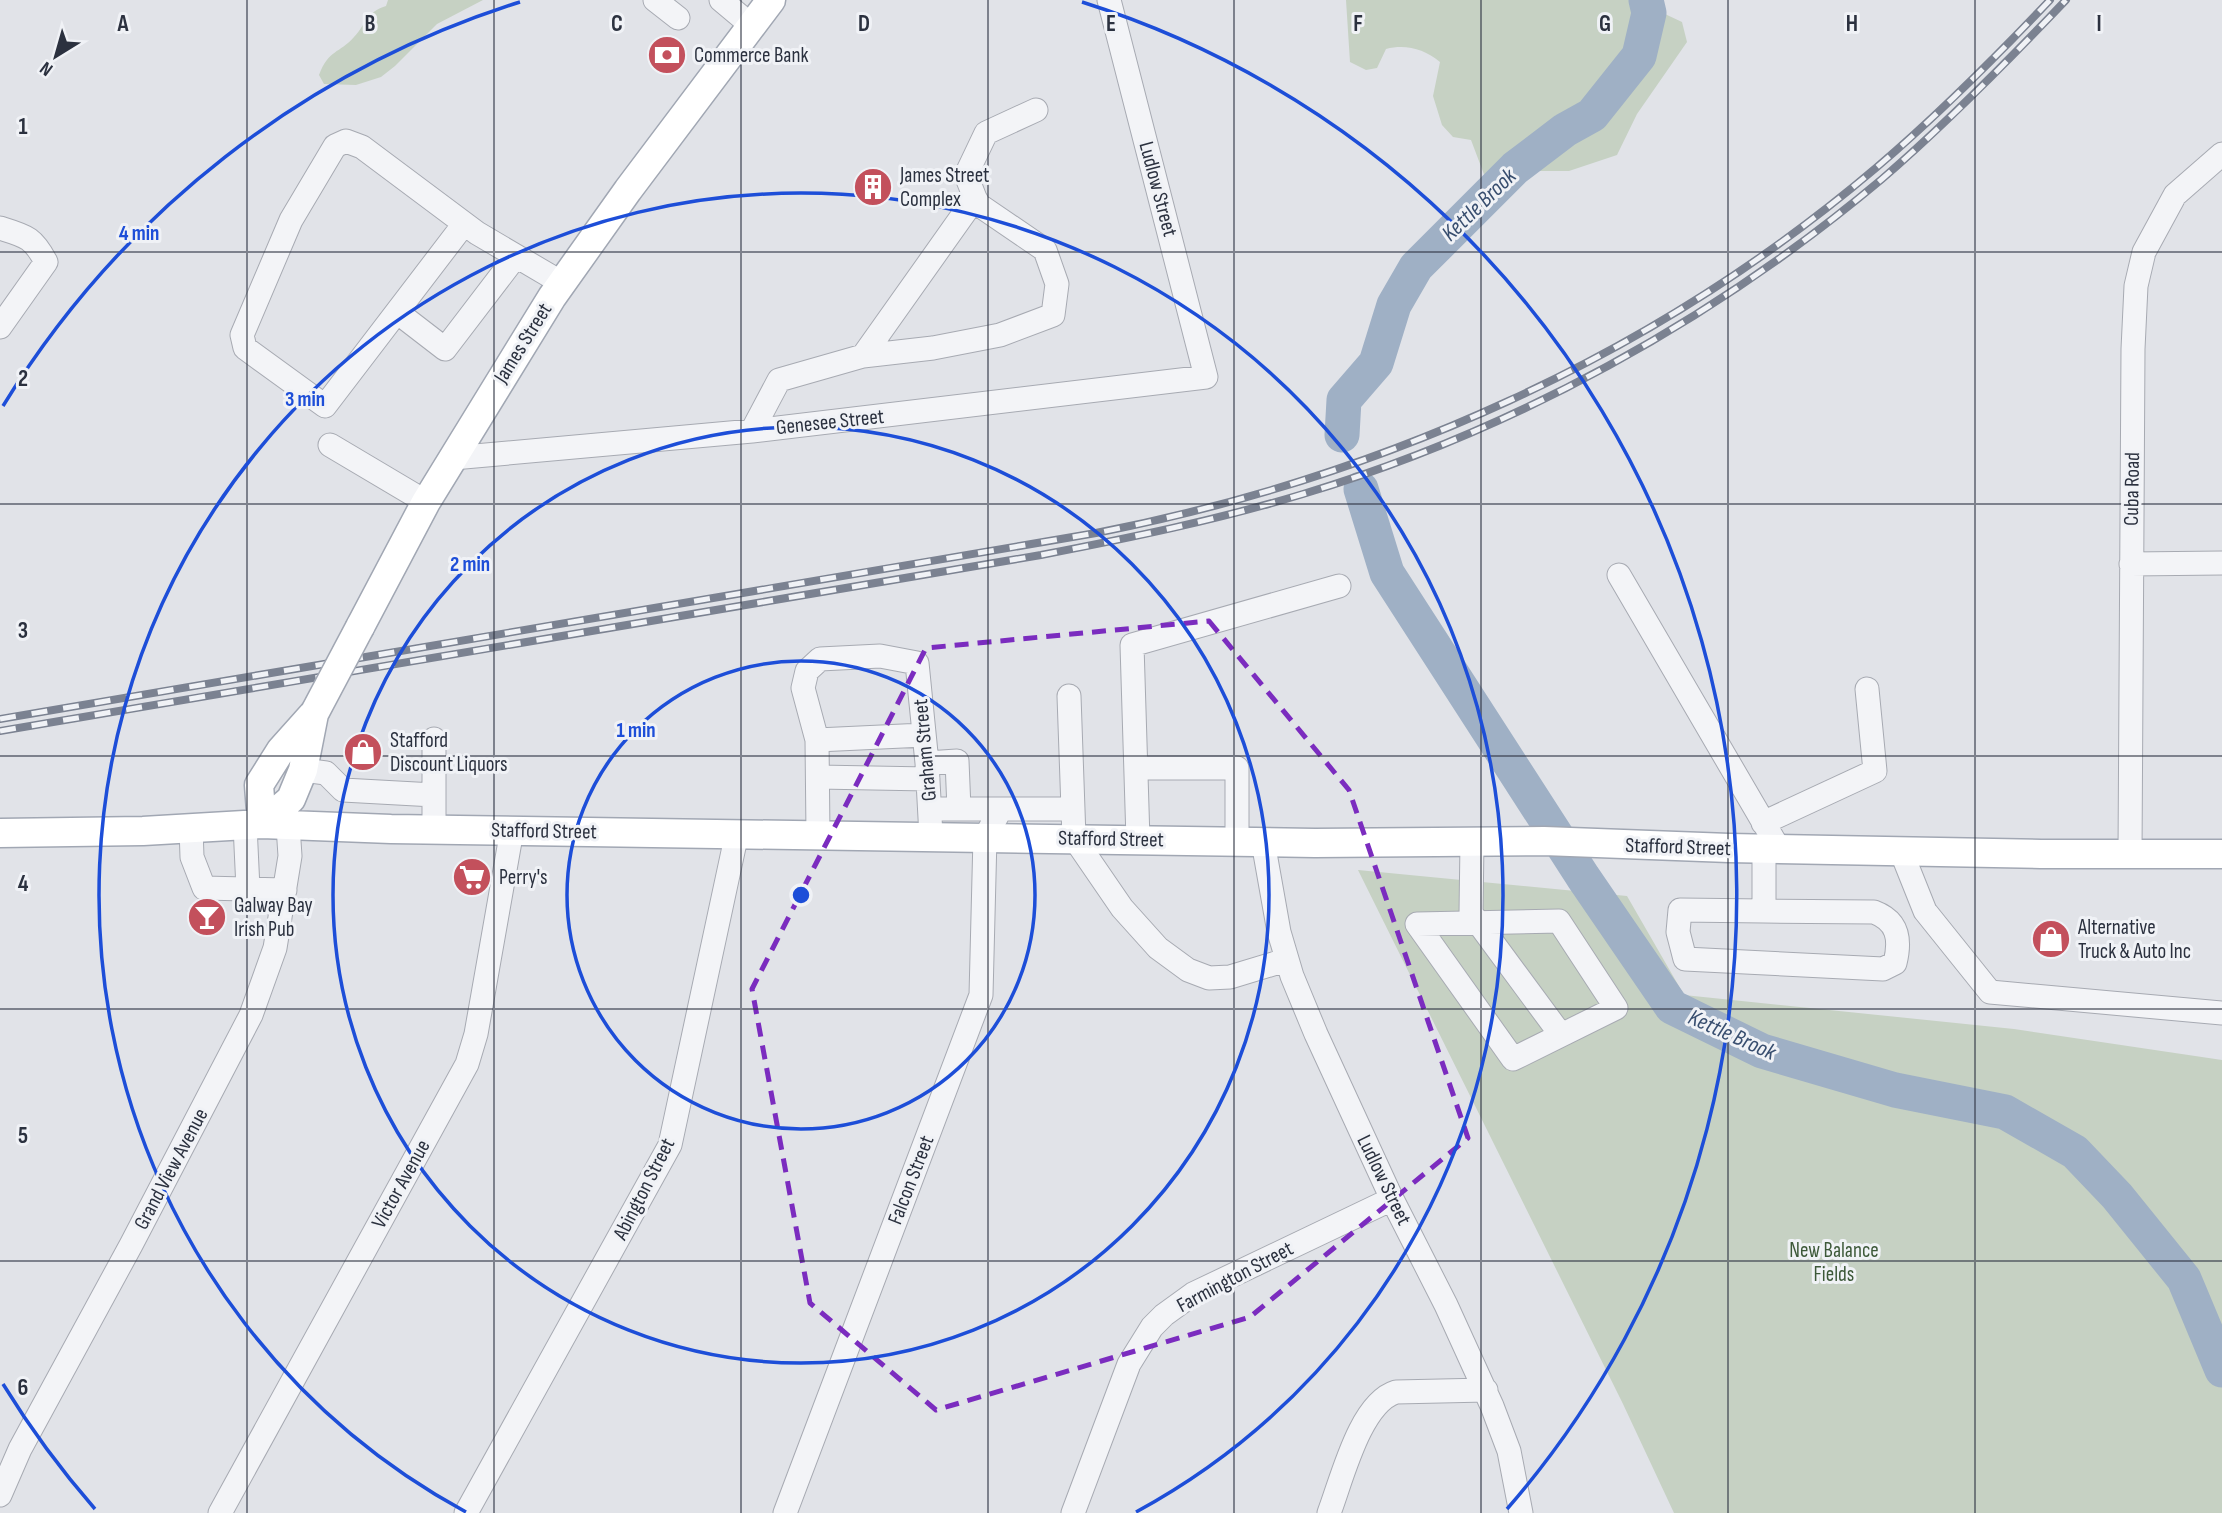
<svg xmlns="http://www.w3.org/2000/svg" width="2222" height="1513" font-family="'Sofia Sans Condensed',sans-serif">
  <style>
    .green { fill: #c6d1c3 }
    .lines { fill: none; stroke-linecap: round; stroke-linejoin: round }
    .river { stroke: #9fb0c5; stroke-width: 35 }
    .minor-casing { stroke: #a7aab2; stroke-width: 25 }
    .major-casing { stroke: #a1a7b3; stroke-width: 31 }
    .minor { stroke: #f3f4f7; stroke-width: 23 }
    .major { stroke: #fff; stroke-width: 28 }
    .rail-casing { stroke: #7b8291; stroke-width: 8 }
    .rail { stroke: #f0f2f6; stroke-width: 5; stroke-dasharray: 16; stroke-linecap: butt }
    .major-bridge-casing { stroke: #a1a7b3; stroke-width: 31; stroke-linecap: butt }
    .major-bridge { stroke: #fff; stroke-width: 28 }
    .marked { fill: none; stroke: #7b2cbf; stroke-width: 5; stroke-dasharray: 14 9; stroke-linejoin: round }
    .grid { fill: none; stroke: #2b313f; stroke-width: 2; stroke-opacity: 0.55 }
    .ring { fill: none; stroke: #1d4ed8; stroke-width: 3.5 }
    .labels { text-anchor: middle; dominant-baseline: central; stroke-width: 6; stroke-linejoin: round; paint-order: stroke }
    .poi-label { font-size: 21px; fill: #2b313f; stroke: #f0f2f6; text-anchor: start }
    .street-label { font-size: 21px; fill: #2b313f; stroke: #f0f2f6 }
    .park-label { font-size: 21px; fill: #3d5939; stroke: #f0f2f6 }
    .water-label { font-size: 23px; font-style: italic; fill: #384e6f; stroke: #f0f2f6 }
    .grid-label { font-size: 23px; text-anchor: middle; font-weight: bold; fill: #2b313f; stroke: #f0f2f6; stroke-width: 6; stroke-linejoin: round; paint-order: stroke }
    .centre { fill: #1d4ed8; stroke: #f0f2f6; stroke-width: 3.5 }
    .ring-label { font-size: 21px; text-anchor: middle; font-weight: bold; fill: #1d4ed8; stroke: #f0f2f6; stroke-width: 6; stroke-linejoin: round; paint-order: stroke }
  </style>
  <rect width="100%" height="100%" fill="#e1e3e8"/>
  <path class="green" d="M 388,0 L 483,0 L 437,24 L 395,66 L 381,77 L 356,85 L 324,84 L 319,75 C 329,49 339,54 354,37 C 367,23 366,12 386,6 Z
    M 1346,0 L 1635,0 L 1682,22 L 1687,42 L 1637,114 L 1617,155 L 1569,171 L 1535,171 L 1513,182 L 1485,177 L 1471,140 L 1453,137 L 1442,125 L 1433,96 L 1440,62 C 1424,49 1406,44 1386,49 L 1377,68 L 1366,70 L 1350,62 Z
    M 1358,870 L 1627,896 L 1684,995 L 2014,1029 L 2222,1060 L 2222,1513 L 1674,1513 L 1623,1404 Z"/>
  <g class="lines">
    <path class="river" d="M 1342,435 L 1344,400 L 1376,363 L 1394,305 L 1416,267 L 1515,168 L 1565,130 L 1592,115 L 1639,56 L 1649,13 L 1646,0
      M 1361,489 L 1387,573 L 1583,877 L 1672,1007 L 1762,1051 L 1895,1090 L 2005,1112 L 2075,1152 L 2117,1196 L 2184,1279 L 2222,1370"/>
    <g class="minor-casing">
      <path id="minor" d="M 655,0 L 678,18
        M 721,0 L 752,26
        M 464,224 L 325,406 L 245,348 L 242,335 L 291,220 L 335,146 L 346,141 L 362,147 L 477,233 L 562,283
        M 0,228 C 26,236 33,237 46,262 L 0,327
        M 397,312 L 445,349 L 516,256
        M 863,356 L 975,198
        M 752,431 L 779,380 L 863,356 L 933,348 L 1000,335 L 1053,315 L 1057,284 L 1045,250 L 979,205 L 975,198 L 966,175 L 986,133 L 1036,110
        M 330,445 L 426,502
        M 453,458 L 752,431 L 1206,377 L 1109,0
        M 2131,564 L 2222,563
        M 1619,575 L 1779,849
        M 1069,696 L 1074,838 L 1122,908 L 1158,948 L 1188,970 L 1209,978 L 1230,977 L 1286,960
        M 434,739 L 434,829
        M 817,740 L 803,688 L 807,671 L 820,659 L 880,656 L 917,663 L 927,763 L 931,836
        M 927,763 L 957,761 L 959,809
        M 1136,768 L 1237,768 L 1237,841
        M 303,770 L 326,773 L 343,790 L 434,795
        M 818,777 L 928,779
        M 930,809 L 1073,809
        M 1763,823 L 1875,771 L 1867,689
        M 245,825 L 248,889
        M 191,828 L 192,857 L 204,888 L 285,890
        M 818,834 L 817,740 L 924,735
        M 1138,840 L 1132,645 L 1339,586
        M 1263,842 L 1279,932 L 1292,976 L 1316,1034 L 1392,1199 L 1446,1305 L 1492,1406 L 1509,1451 L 1521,1513
        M 1472,842 L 1471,913 L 1561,1035
        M 1764,849 L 1764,911 L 1874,912 C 1898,921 1901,939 1895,963 L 1883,969 L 1685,959 L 1678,932 L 1680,910 L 1764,911
        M 1901,851 L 1925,911 L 1990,992 L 2222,1013
        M 2130,854 L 2133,349 L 2136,286 L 2144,252 L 2175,195 L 2222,154
        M 1559,921 L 1616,1008 L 1513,1059 L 1417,924 Z
        M 0,1495 L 20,1449 L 131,1245 L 251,1015 L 275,948 L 290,856 L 288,826
        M 220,1513 L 467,1064 L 476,1034 L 512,830
        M 466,1513 L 670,1145 L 737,833
        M 785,1513 L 981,995 L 985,837 L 1001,809
        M 1073,1513 L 1129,1364 L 1152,1327 L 1164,1315 L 1193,1294 L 1392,1199
        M 1329,1513 C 1342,1479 1360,1403 1396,1392 L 1486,1390"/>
    </g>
    <g class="major-casing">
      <path id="major" d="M 360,627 L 426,502 L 552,297 L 628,190 L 771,0
        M 262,824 L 259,785 L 281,750 L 315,712
        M 262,824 L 291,799 L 303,770 L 314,714
        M 0,833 L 143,831 L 262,824 L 391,829 L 1315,843 L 1544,841 L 1729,848 L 2041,854 L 2222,854"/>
    </g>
    <use href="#minor" class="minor"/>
    <use href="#major" class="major"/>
    <g class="rail-casing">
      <path id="rail" d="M 0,719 L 1096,533 C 1382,477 1654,357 1877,167 C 1938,115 1995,58 2050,0
        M 0,731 L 1041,555 C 1129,538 1217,520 1303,494 C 1513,431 1714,320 1882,179 C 1947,123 2007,62 2066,0"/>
    </g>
    <use href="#rail" class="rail"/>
    <g class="major-bridge-casing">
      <path id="major-bridge" d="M 315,712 L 360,627"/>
    </g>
    <use href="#major-bridge" class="major-bridge"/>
  </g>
  <path class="marked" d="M 1209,621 L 1349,790 L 1468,1138 L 1250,1317 L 936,1410 L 810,1303 L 752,989 L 926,648 Z"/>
  <path class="grid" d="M 247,0 L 247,1513M 494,0 L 494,1513M 741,0 L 741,1513M 988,0 L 988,1513M 1234,0 L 1234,1513M 1481,0 L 1481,1513M 1728,0 L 1728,1513M 1975,0 L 1975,1513M 0,252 L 2222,252M 0,504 L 2222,504M 0,756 L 2222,756M 0,1009 L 2222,1009M 0,1261 L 2222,1261"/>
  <g class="ring">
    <circle cx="801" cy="895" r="234"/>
    <circle cx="801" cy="895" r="468"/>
    <path d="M466 1512A702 702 0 1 1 1136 1512"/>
    <path d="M95 1509A936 936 0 0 1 3 1384M3 406A936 936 0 0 1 520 2M1082 2A936 936 0 0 1 1507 1509"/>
  </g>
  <defs>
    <g id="bank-disc" transform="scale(2.0125)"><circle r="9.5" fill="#c3505c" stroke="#f0f2f6"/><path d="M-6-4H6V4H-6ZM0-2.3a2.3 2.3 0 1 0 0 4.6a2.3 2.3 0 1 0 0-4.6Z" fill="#fff"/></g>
    <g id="building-disc" transform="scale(2.0125)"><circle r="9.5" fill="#c3505c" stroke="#f0f2f6"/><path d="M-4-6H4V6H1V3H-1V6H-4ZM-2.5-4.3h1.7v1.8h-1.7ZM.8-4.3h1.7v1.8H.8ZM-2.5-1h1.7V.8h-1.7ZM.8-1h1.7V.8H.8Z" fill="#fff"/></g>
    <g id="shop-disc" transform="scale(2.0125)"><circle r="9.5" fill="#c3505c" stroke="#f0f2f6"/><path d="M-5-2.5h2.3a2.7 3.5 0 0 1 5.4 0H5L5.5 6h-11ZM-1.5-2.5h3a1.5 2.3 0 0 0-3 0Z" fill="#fff"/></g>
    <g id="supermarket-disc" transform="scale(2.0125)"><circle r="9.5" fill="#c3505c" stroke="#f0f2f6"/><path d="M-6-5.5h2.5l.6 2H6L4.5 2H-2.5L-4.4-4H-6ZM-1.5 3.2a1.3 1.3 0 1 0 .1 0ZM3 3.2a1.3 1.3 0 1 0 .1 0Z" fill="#fff"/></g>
    <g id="bar-disc" transform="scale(2.0125)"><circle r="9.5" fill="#c3505c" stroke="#f0f2f6"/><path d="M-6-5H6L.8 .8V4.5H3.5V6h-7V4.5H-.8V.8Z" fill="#fff"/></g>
  </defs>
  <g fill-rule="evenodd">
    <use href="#bank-disc" x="667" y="55"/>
    <use href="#building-disc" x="873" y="187"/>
    <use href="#shop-disc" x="363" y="752"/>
    <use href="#supermarket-disc" x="472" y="877"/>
    <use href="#bar-disc" x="207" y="917"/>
    <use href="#shop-disc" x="2051" y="939"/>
  </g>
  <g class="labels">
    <g class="poi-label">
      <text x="694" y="55">Commerce Bank</text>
      <text x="900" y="175">James Street<tspan x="900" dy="24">Complex</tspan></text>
      <text x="390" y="740">Stafford<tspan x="390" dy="24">Discount Liquors</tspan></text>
      <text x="499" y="877">Perry's</text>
      <text x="234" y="905">Galway Bay<tspan x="234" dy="24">Irish Pub</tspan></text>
      <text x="2078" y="927">Alternative<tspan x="2078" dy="24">Truck &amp; Auto Inc</tspan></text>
    </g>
    <g class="street-label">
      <text transform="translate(1158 189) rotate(75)">Ludlow Street</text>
      <text transform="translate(523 343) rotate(-58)">James Street</text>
      <text transform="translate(830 422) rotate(-6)">Genesee Street</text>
      <text transform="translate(2132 489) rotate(-89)">Cuba Road</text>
      <text transform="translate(925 750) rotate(-95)">Graham Street</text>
      <text transform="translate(544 831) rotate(1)">Stafford Street</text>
      <text transform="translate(1111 839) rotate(1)">Stafford Street</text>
      <text transform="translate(1678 847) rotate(2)">Stafford Street</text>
      <text transform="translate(171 1169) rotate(-62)">Grand View Avenue</text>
      <text transform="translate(911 1180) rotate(-69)">Falcon Street</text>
      <text transform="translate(1384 1180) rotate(64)">Ludlow Street</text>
      <text transform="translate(401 1184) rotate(-61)">Victor Avenue</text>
      <text transform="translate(644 1189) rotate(-63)">Abington Street</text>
      <text transform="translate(1235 1277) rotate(-28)">Farmington Street</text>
    </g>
    <g class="park-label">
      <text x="1834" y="1250">New Balance<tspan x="1834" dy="24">Fields</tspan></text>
    </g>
    <g class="water-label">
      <text transform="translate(1479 205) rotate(-44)">Kettle Brook</text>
      <text transform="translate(1732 1035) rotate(24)">Kettle Brook</text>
    </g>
  </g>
  <g class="grid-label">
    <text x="123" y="31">A</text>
    <text x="370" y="31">B</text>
    <text x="617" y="31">C</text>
    <text x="864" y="31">D</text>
    <text x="1111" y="31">E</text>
    <text x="1358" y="31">F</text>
    <text x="1605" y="31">G</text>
    <text x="1852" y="31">H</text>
    <text x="2099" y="31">I</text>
    <text x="23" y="134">1</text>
    <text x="23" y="386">2</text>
    <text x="23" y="638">3</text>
    <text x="23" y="891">4</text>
    <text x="23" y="1143">5</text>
    <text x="23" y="1395">6</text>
  </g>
  <circle cx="801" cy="895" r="10" class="centre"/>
  <g class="ring-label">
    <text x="139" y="240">4 min</text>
    <text x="305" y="406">3 min</text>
    <text x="470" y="571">2 min</text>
    <text x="636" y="737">1 min</text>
  </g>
  <g transform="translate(56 56) rotate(217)" stroke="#f0f2f6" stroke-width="5" paint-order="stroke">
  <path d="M0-5L12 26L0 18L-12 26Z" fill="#2b313f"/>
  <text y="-10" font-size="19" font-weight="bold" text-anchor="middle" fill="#2b313f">N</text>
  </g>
</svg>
